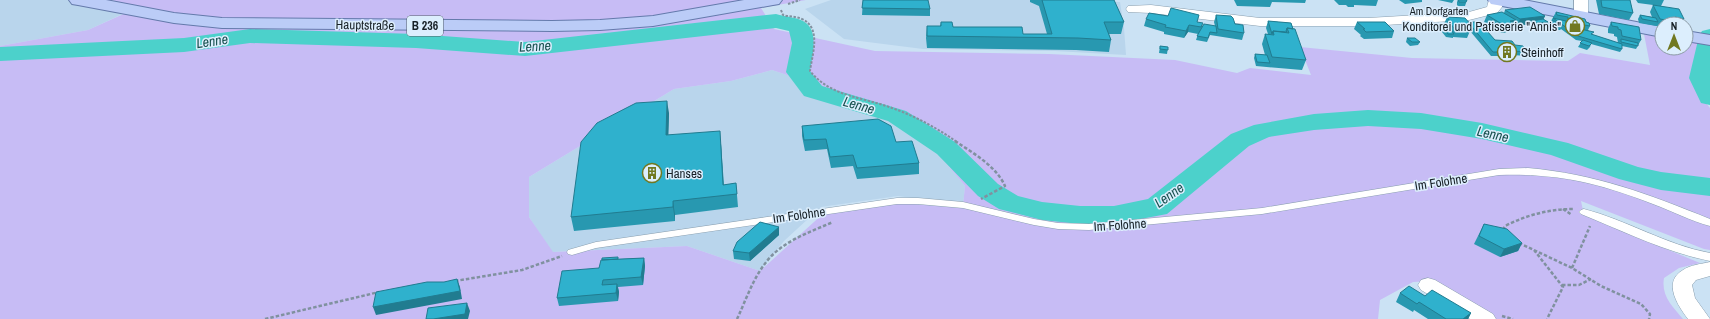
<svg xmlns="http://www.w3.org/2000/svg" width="1710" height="319" font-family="'Archivo Narrow',sans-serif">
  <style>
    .built { fill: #b9d5ec }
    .green { fill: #c7bcf5; fill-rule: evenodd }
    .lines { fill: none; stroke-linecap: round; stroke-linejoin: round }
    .river { fill: #4cd1cb; fill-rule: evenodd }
    .service-casing { stroke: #8a9faf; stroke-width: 1 }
    .minor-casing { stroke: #8a9faf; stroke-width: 1 }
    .primary-casing { stroke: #647aab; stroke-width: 2 }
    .path-far1 { stroke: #80919f; stroke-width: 2; stroke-dasharray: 2.5 1.5; stroke-linecap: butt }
    .path { stroke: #80919f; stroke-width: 2.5; stroke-dasharray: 3.5 2; stroke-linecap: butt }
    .service { fill: #fff; fill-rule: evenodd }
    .minor { fill: #fff; fill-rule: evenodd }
    .primary { fill: #bbccf7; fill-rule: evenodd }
    .wall { fill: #2898b0 }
    .shaded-wall { fill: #217c90 }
    .building { fill: #2fb1cd; stroke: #217c90 }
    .labels { text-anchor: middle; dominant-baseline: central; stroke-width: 3; stroke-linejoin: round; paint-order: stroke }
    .far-street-label { font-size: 11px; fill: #172026; stroke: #dceefd }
    .shield { fill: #dceefd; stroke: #525e66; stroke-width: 1 }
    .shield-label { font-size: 12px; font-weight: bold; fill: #172026 }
    .street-label { font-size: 13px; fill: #172026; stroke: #dceefd }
    .poi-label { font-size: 13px; fill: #172026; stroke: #dceefd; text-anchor: start }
    .water-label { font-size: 14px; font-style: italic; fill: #17504e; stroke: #dceefd }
  </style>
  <rect width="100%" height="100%" fill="#cbe2f4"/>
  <path class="built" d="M 0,0 L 111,0 L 140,6 L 88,30 L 0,46 Z
    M 831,0 L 1050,0 L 1120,2 L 1124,28 L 1126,55 L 1055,51 L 923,49 L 844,39 L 805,9 Z
    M 772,70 L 906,115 L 965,186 L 963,205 L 898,196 L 821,207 L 784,241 L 760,271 L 687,246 L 552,252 L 529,217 L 529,177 L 674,89 L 731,81 Z"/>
  <path class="green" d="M 111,0 L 806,0 L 761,8 L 774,29 L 875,51 L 1049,54 L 1175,60 L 1237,73 L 1250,68 L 1311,75 L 1300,47 L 1412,58 L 1568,61 L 1580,53 L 1650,65 L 1644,34 L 1662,37 L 1662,48 L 1686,48 L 1686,41 L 1701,44 L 1693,74 L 1702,98 L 1710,108 L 1710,250 L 1704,249 L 1581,201 L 1584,215 L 1700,263 L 1679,268 L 1664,278 C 1661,296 1672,306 1683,319 L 1495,319 L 1430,281 L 1413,282 L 1380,300 L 1378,319 L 0,319 L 0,46 L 88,30 L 139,7 ZM 772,70 L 906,115 L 965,186 L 963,205 L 1008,212 L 902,203 L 825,212 L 760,271 L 687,246 L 553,252 L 529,217 L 529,177 L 674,89 L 731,81 Z"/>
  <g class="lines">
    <path class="river" d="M 776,14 C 785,17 799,17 806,23 C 819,33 812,58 810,71 L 822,86 L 906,111 L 955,142 L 998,184 L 1018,196 L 1042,202 L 1080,206 L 1114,206 L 1148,199 L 1231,134 L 1254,125 L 1314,114 L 1368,110 L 1421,113 L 1482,123 L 1568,143 L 1638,167 L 1661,172 L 1710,178 L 1710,196 L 1661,190 L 1619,179 L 1551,155 L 1482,139 L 1421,129 L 1368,126 L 1314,130 L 1269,137 L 1249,146 L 1167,214 L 1114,224 L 1080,224 L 1042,220 L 999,209 L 978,196 L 937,154 L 888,121 L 804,96 L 786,72 L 792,43 L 789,31 L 776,28 L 525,56 L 416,48 L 250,43 L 184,52 L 0,61 L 0,47 L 184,38 L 250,29 L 416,34 L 525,42 Z
      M 1710,29 L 1710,105 L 1701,103 L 1689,78 L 1699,36 L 1702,31 Z"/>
    <g class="service-casing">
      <path id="service" d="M 1528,168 C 1596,174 1648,194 1710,219 L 1710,226 C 1691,221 1672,211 1653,204 C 1599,183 1558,173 1499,175 L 1262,214 L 1089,230 L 1058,229 L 1034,225 L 963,208 L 918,204 L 897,204 L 596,248 L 572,255 L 568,254 L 567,252 L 568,250 L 596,242 L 897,198 L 918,198 L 963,202 L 1034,219 L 1058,223 L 1089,224 L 1262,208 L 1499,169 Z
        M 1584,209 C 1627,220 1666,245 1710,253 L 1710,261 C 1665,252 1623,231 1581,214 L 1579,212 L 1581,210 Z"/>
    </g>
    <g class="minor-casing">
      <path id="minor" d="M 1489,0 L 1503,0 L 1502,7 L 1497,13 L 1469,20 L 1368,26 L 1260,26 L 1151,13 L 1128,12 L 1126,9 L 1128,6 L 1151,5 L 1260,18 L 1368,18 L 1469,12 L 1487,7 Z
        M 1574,0 L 1588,0 L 1588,17 L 1586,20 L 1576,20 L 1574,17 Z
        M 1710,262 L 1710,276 L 1696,280 L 1692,285 L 1695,298 L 1710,319 L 1688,319 C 1678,306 1662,282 1683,270 C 1690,265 1701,264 1710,262 Z
        M 1428,278 L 1435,280 L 1493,314 L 1496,319 L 1470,319 L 1421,290 L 1418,285 L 1421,280 Z"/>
    </g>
    <g class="primary-casing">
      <path id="primary" d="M 69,0 L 106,0 L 174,13 L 222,18 L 552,21 L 600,20 L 653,16 L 744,0 L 782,0 L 779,4 L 773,5 L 653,26 L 600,30 L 552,31 L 222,28 L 174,23 L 78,5 L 72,4 Z
        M 1488,0 L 1524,0 L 1662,27 L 1662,37 L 1497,5 L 1491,4 Z
        M 1686,31 L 1710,35 L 1710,45 L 1686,41 Z"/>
    </g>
    <path class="path-far1" d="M 788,4 L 800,0
      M 781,10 L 783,15 C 789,17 796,16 802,19 C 822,28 812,55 810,71 C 831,97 863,97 892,108 C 915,116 937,128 957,142"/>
    <path class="path" d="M 955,141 C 973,153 996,166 1005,186 L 981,199
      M 1563,209 L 1572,215
      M 1503,230 L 1505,226 C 1527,215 1549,209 1574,209
      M 1519,243 L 1572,268 L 1601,286 L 1641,304 L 1650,314 L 1649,319
      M 1534,250 L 1563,287 L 1547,319
      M 1572,268 L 1590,226
      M 455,281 L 522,270 L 562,256
      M 1562,285 L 1579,285 L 1591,279
      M 1502,316 L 1513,319
      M 265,319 L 379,292
      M 737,319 C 746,300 753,278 767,261 C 783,241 810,232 833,222"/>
    <use href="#service" class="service"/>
    <use href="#minor" class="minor"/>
    <use href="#primary" class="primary"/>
  </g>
  <path class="wall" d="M 863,0 L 930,9 L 930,16 L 862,15 Z
    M 1030,0 L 1114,0 L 1124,22 L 1121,34 L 1109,34 L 1111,40 L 1109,52 L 1076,50 L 927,48 L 926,38 L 927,26 L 940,26 L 941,22 L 953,27 L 1023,34 L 1047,34 L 1039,6 L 1030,2 Z
    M 1234,0 L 1306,0 L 1305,3 L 1272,2 L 1270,7 L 1237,6 Z
    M 1334,0 L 1378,0 L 1376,6 L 1354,5 L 1354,7 L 1348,7 L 1346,5 L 1339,5 Z
    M 1399,0 L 1422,0 L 1422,2 L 1405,4 Z
    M 1438,0 L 1454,0 L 1452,3 Z
    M 1458,0 L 1467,0 L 1465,6 L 1457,6 L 1457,2 Z
    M 1596,0 L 1630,0 L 1633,13 L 1629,20 L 1599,14 Z
    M 1636,0 L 1664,0 L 1661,6 L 1684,19 L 1681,24 L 1662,24 L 1662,27 L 1639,23 L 1638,19 L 1640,15 L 1652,17 L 1650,12 L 1653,5 L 1638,3 Z
    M 1505,10 L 1545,16 L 1543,19 L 1548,22 L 1546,25 L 1535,27 L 1530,24 L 1517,26 L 1514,25 L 1511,31 L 1502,33 L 1484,22 L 1487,15 L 1504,13 Z
    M 1556,12 L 1586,21 L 1590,26 L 1588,30 L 1593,35 L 1618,43 L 1617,37 L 1614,36 L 1614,34 L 1608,33 L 1608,29 L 1611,22 L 1641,40 L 1636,49 L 1622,46 L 1622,49 L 1620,52 L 1591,44 L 1590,47 L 1587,50 L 1578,47 L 1582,41 L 1576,40 L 1561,29 L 1560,30 L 1555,30 L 1547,25 L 1549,22 L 1551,21 Z
    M 1216,15 L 1235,24 L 1244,33 L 1242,40 L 1210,35 L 1207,42 L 1196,40 L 1198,34 L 1188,32 L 1184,38 L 1164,34 L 1164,32 L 1144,26 L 1146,19 L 1197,22 L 1203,26 L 1215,26 L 1214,22 Z
    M 1447,17 L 1468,22 L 1495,40 L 1515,45 L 1528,52 L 1526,56 L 1500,54 L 1499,56 L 1491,56 L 1470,31 L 1467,38 L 1453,37 L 1453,38 L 1446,37 L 1442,32 L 1444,29 L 1447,29 L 1444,24 Z
    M 1268,21 L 1291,23 L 1306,60 L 1302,70 L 1256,66 L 1254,58 L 1255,54 L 1265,55 L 1262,44 L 1265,34 L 1268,34 L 1266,28 Z
    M 1357,22 L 1394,31 L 1392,38 L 1364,39 L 1360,36 L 1361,35 L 1354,29 Z
    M 1407,38 L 1420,42 L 1418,45 L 1410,46 L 1406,42 Z
    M 1160,46 L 1168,47 L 1167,54 L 1159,53 Z
    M 669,113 L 668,135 L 721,144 L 724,185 L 736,183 L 738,207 L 675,215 L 675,221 L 574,231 L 571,217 Z
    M 802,126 L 896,142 L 919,163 L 919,174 L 857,179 L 853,166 L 831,168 L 827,149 L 805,151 L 802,136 Z
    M 1484,224 L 1522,243 L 1518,251 L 1500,257 L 1474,244 Z
    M 779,227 L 779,235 L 750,261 L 734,259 L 733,251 Z
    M 644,258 L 645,266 L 643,285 L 618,287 L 619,292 L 618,301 L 559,306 L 557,298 L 599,268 L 618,259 Z
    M 1400,293 L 1425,296 L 1471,313 L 1468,319 L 1428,319 L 1414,310 L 1413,312 L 1396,302 Z"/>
  <path class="shaded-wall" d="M 1545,16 L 1542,23 L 1532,21 L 1530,24 L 1517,26 L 1520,19 Z
    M 1516,20 L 1511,31 L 1502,33 L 1505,26 L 1510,21 Z
    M 1548,22 L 1546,25 L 1535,27 L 1537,23 Z
    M 1189,25 L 1188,32 L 1184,38 L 1186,31 Z
    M 667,101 L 669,113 L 668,148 L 666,135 Z
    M 720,131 L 721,144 L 724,198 L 723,185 Z
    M 673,201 L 675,215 L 675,221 L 673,207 Z
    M 779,227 L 779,235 L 750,261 L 749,253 Z
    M 1522,243 L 1518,251 L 1500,257 L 1504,249 Z
    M 644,258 L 645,266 L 643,285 L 641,277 Z
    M 457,279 L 460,287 L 462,299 L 376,315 L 373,307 Z
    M 617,284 L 619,292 L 618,301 L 616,293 Z
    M 467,303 L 470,311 L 468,319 L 433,319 Z
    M 1471,313 L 1468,319 L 1463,319 Z"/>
  <path class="building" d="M 863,0 L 928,0 L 930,9 L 862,8 Z
    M 1042,0 L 1114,0 L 1124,22 L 1104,22 L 1111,40 L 1078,38 L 927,36 L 927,26 L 941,26 L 941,22 L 952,22 L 953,27 L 1022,27 L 1023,34 L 1052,34 Z
    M 1458,0 L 1467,0 L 1466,2 L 1459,2 Z
    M 1601,0 L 1630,0 L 1633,13 L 1602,7 Z
    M 1653,5 L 1679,9 L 1684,19 L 1675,17 L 1678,22 L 1660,19 Z
    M 1530,7 L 1545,16 L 1520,19 L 1505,10 Z
    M 1171,8 L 1199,15 L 1197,22 L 1203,23 L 1201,27 L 1189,25 L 1186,31 L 1165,27 L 1166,25 L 1146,19 L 1149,13 L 1168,16 Z
    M 1502,12 L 1516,20 L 1510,21 L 1514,24 L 1505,26 L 1487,15 Z
    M 1556,12 L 1585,19 L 1586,22 L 1589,23 L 1590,26 L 1568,22 L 1568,17 L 1557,15 Z
    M 1216,15 L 1231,16 L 1233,18 L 1235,24 L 1243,25 L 1244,33 L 1218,29 Z
    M 1640,15 L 1656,18 L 1658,22 L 1642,19 Z
    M 1447,17 L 1465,18 L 1471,25 L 1466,25 L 1470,31 L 1455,30 L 1451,24 L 1452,24 Z
    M 1553,18 L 1566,21 L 1566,26 L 1594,32 L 1591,34 L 1622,44 L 1622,49 L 1578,36 Z
    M 1543,19 L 1548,22 L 1537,23 L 1532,21 Z
    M 1268,21 L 1291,23 L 1293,29 L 1287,28 L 1286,31 L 1287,32 L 1273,31 L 1272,34 Z
    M 1554,21 L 1562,26 L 1557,27 L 1549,22 Z
    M 1357,22 L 1385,22 L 1394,31 L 1366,32 L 1363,29 L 1365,29 Z
    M 1468,22 L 1479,22 L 1495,40 L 1512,41 L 1515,45 L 1523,46 L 1528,52 L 1499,50 L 1501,52 L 1493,52 Z
    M 1611,22 L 1639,27 L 1641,40 L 1622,36 L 1621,30 L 1618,29 L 1618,27 L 1612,26 Z
    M 1204,24 L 1216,26 L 1217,33 L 1210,32 L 1208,38 L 1197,36 Z
    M 1287,28 L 1295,29 L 1306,60 L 1272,57 L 1265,34 L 1274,35 L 1273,31 L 1289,33 Z
    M 1444,29 L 1450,29 L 1454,34 L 1448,34 Z
    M 1407,38 L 1415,38 L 1420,42 L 1412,42 Z
    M 1621,39 L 1638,43 L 1638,46 L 1621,42 Z
    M 1583,40 L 1592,43 L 1589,46 L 1580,43 Z
    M 1160,46 L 1168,47 L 1168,50 L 1160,49 Z
    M 1255,54 L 1267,55 L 1270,63 L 1257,62 Z
    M 667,101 L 666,135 L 720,131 L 723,185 L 736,183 L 737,194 L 673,201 L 673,207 L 571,217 L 581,142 L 597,123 L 636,103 Z
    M 878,119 L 891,126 L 896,142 L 912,141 L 919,163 L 857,168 L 853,155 L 830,157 L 826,139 L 804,140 L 802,126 Z
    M 760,222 L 779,227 L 749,253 L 733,251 L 737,242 Z
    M 1484,224 L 1507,229 L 1522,243 L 1504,249 L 1479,236 Z
    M 618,257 L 618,259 L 602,260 L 602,258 Z
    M 644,258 L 641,277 L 603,280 L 602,285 L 617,284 L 616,293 L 557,298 L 562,271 L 599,268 L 601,260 Z
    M 457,279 L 460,291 L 373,307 L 376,292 L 427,282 L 444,282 Z
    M 1409,286 L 1425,296 L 1432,290 L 1471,313 L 1463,319 L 1446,319 L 1419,302 L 1417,304 L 1400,293 Z
    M 467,303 L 465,314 L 433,319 L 426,319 L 428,308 Z"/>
  <defs>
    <g id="shop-ring" transform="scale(1)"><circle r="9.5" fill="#dceefd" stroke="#717821" stroke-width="1.5"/><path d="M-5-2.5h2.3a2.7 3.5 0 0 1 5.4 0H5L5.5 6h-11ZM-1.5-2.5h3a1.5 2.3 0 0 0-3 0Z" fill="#717821"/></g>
    <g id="building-ring" transform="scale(1)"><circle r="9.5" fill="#dceefd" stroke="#717821" stroke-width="1.5"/><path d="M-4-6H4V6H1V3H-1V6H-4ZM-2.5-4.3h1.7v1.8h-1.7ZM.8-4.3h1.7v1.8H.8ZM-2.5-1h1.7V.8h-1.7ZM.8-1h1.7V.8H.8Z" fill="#717821"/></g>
  </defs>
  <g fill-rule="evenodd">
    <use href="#shop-ring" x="1575" y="26"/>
    <use href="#building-ring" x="1507" y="52"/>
    <use href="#building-ring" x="652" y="173"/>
  </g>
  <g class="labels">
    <g class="far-street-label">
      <text x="1439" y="11">Am Dorfgarten</text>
    </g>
    <rect class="shield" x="407" y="16" width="36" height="20" rx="3"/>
    <g class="shield-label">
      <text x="425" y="26">B 236</text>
    </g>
    <g class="street-label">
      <text transform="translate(365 25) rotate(1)">Hauptstraße</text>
      <text transform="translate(1441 182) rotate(-9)">Im Folohne</text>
      <text transform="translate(799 215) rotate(-8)">Im Folohne</text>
      <text transform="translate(1120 225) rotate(-4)">Im Folohne</text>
    </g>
    <g class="poi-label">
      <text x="1561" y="26" text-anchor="end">Konditorei und Patisserie "Annis"</text>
      <text x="1521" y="52">Steinhoff</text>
      <text x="666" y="173">Hanses</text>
    </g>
    <g class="water-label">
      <text transform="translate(212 41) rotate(-8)">Lenne</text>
      <text transform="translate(535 46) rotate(-3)">Lenne</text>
      <text transform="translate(859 105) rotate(16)">Lenne</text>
      <text transform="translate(1493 134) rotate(12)">Lenne</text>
      <text transform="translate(1169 195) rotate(-35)">Lenne</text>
    </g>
  </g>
  <g transform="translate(1674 36)"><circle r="19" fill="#dceefd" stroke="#8d9ca7"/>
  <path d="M0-3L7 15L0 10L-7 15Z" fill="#717821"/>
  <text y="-6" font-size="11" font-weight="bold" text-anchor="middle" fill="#172026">N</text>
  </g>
</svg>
